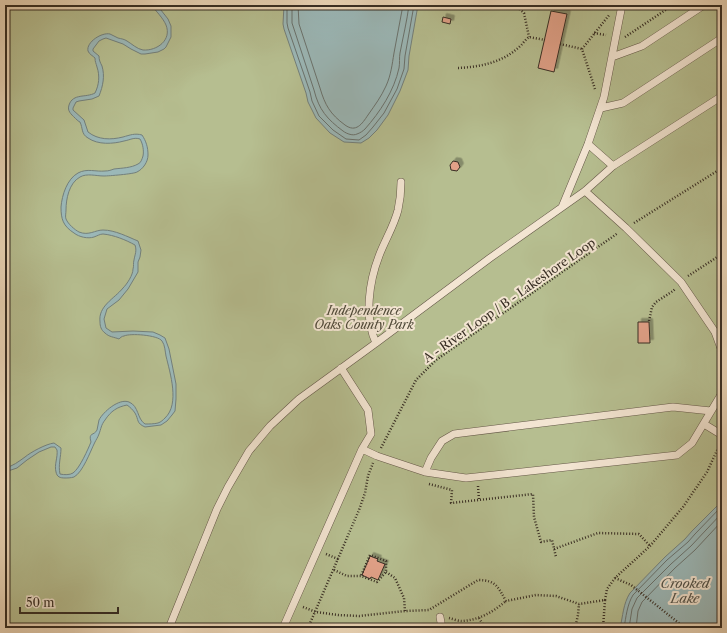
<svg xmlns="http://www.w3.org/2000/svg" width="727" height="633" font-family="'Libre Caslon Text',serif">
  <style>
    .green { fill: #b6be90; stroke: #76765a }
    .water { fill: #9bb8b8; stroke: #73807c }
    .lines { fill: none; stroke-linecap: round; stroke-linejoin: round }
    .shore { stroke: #69726e; stroke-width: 1 }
    .building { fill: #e1a188; stroke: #372d23; filter: url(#shadow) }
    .lane-casing { stroke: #645848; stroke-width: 8 }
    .path { stroke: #372d23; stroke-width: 2.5; stroke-dasharray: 1 2; stroke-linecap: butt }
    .lane { stroke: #f3e5d2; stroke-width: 7 }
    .labels { text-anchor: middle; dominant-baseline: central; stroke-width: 4; stroke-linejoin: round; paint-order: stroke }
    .street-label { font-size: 12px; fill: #372d23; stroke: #f3e5d2 }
    .park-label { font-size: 12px; font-style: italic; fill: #504a39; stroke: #f3e5d2 }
    .water-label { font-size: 13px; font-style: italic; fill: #505048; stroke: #f3e5d2 }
  </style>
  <defs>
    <filter id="shadow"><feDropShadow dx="3.5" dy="-3.5" stdDeviation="0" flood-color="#0004"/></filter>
  </defs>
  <rect width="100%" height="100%" fill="#ecd7b9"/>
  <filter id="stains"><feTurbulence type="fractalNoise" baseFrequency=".005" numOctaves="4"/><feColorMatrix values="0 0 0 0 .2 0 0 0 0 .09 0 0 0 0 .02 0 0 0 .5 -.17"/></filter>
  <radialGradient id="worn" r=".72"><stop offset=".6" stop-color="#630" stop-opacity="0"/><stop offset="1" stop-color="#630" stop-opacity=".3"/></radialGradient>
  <path class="green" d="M 5,5 L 722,5 L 722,628 L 5,628 Z"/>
  <path class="water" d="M 151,5 L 157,5 L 168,19 L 171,26 L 171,37 L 166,47 L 164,49 L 158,52 L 145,54 L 141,54 L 131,49 L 123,44 L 106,38 L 103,39 L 99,41 L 93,49 L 93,51 L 99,56 C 99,60 100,62 102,66 C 105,76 103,86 99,96 L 92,99 L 79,101 L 76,102 L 73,108 L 73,110 L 84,120 L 88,132 C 98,140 111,140 123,137 C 130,135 135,133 142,135 C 146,141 148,147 148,155 C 148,162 143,169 137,172 C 134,174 108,176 104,176 C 96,176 87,173 80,177 C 69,183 66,199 66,210 C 66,213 65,217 66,219 C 68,224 75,230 79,232 C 89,236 95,230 103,230 C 115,230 128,237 138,241 L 141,250 L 140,257 L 138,262 L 138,272 L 128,289 L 119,300 L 107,309 L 104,319 L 106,328 L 112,332 L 133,331 L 153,332 L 160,335 L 165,338 L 169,349 L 176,384 L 176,399 L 175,411 L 172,415 L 167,421 L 161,425 L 145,427 C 136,423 139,420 135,413 C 133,410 130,407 127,405 C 117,407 111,411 105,420 C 101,425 101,429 99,434 C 98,437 96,440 95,442 C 90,452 83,472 74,477 C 71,478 67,478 65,478 C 60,478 57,477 56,472 C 54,465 58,457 57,450 L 55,447 L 51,447 L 39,452 L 27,460 L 17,468 L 5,472 L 5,468 C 13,466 18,462 25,457 C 31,452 46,444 54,443 L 61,448 C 61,457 58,465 60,474 C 64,475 70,475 73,473 C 80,468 88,449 91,442 C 88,432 94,436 97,430 C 98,427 98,423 99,420 C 103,412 119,398 129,402 C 139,406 137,419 145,424 C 149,424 154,424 158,423 C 161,422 163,420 165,418 C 180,404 170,373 166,356 C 165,351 165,345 162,341 C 158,335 130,333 124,336 C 122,336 120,338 119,339 C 114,337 109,337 105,333 C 101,330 100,326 100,322 C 98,306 114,299 123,288 C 127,284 133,275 133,269 C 134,266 133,263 134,260 C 135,254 137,251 135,245 C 126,240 114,235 103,234 C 100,234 97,236 94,237 C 88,239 79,237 74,233 C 63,226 61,219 61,207 C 62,195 67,179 78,173 C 87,168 96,172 105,171 C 109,171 111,170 114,169 C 122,168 131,168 138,164 C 141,163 142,159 143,156 C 144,151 143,144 140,139 C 134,137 130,140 124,141 C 113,144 98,145 88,138 C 81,134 83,128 80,122 C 79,122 75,118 75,118 C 71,114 67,111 69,105 C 73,93 86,98 95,93 C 99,85 100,76 97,67 C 96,63 95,62 95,58 C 93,56 89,54 88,51 C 86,42 102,32 110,34 C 113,35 115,37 118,38 C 122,39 124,39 127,41 C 132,44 137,49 143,50 C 157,51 172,40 166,25 C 163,18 156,11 151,5 Z
    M 284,5 L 418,5 L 409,56 L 408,70 L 400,91 L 388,115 L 377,130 L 369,138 L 361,143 L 344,142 L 330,133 L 316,118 L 308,102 L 306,93 L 284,29 L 283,24 Z
    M 722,501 L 722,628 L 620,628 C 623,616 623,604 630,593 L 665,557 L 685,539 L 692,531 Z"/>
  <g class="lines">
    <path class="shore" d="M 287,5 L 287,23 L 288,28 L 310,92 L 312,101 L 319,116 L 333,130 L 346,139 L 359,140 L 366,135 L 373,127 L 384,113 L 397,89 L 404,69 L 405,56 L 414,5
      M 292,5 L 292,23 L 293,26 L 314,90 C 319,110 327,119 343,131 C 347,134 353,136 357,134 C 360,133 363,131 365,129 C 380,112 394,91 399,68 C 400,63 399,58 400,53 C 403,37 407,21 409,5
      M 298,5 L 299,24 L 320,88 C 325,105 330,114 345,125 C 356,133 362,124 368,115 C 375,105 381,97 386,86 C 391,75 392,65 394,53 C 397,37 400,21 403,5
      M 624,628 C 626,617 627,605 633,595 L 667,560 L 688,542 L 695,534 L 722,506
      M 629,628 L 632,609 L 637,598 L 671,564 L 691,546 L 722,513
      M 636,628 L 638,611 L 642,602 L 675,568 L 695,550 L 722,521"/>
  </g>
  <path class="building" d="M 551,11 L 567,14 L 554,72 L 538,68 Z
    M 443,17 L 451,19 L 450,24 L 442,22 Z
    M 453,161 L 458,162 L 460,167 L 457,171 L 451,170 L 450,165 Z
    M 638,322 L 649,322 L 650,343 L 638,343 Z
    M 370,556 L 378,559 L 377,561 L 385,564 L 378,580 L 371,577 L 370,579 L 362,575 Z"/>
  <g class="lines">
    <g class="lane-casing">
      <path id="lane" d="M 612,57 L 642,46 L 704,5
        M 601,108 L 623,103 L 722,38
        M 588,144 L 613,166
        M 585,191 L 626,228 L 681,282 L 715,332 L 722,351
        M 562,207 L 588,144 L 604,97 L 622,5
        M 376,343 C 364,317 369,282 379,256 C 385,240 394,226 398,210 C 400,201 401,191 401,182
        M 711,411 L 673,407 L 454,434 L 442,441 L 431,458 L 425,472 L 466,478 L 677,455 L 692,443 L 722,393
        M 704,424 L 722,435
        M 362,449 L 377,456 L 425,472
        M 440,617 L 442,628
        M 169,628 L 217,509 L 228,487 L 249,451 L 270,426 L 299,399 L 376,343 L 490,258 L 585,191 L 613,166 L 722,96
        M 283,628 L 362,449 L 371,434 L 368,410 L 341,368"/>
    </g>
    <path class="path" d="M 515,5 L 524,13 L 529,37
      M 594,33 L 606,35
      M 625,37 L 673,5
      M 560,44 L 582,49
      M 458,68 C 479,67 501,63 518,48 C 522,45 525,40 529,37 L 545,40
      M 595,89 L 582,49 L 610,14
      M 634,223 L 722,168
      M 688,276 L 722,254
      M 649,321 L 652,307 L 656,302 L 673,291 L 675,289
      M 381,448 L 416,380 L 436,360 L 618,233
      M 429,484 L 452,490 L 451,503 L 533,494 L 534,517 L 541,542 L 552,540 L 556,557
      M 478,486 L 479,500
      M 554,549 L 598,533 L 639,534 L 650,546
      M 326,554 L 338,559
      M 334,570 L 347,576 L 361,576 L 377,582 L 386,572 L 386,561 L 370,555 L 361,576
      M 386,572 L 395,578 L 404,598 L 405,611
      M 615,578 L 631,585 L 685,628
      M 303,607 L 316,612 L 338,615 L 359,616 L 405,611 L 429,610 L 478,580 C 496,580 498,587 506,601 L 536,595 L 556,596 L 579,604 L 605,600 L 607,589 L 615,578 L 650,546 L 683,507 L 707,472 L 720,444
      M 449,618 C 453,619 458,621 462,621 C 479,620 493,612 506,601
      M 479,618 L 485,628
      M 308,628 L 359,510 L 365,493 L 368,476 L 373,463
      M 575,628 L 578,615 L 579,604
      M 603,628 L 605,600
      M 697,628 L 699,625"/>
    <use href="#lane" class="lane"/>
  </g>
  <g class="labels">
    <g class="street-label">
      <text transform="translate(509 300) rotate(-35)">A - River Loop / B - Lakeshore Loop</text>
    </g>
    <g class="park-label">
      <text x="364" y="310">Independence<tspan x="364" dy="14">Oaks County Park</tspan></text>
    </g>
    <g class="water-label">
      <text x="685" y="583">Crooked<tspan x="685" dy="15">Lake</tspan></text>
    </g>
  </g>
  <rect width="727" height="633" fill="none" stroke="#ecd7b9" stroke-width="20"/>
  <rect x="6" y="6" width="715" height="621" fill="none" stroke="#372d23" stroke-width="2"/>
  <rect x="10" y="10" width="707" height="613" fill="none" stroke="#372d23"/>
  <path d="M20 607v6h98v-6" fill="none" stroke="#372d23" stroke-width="2"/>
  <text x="26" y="607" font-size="12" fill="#372d23" stroke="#f3e5d2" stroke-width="3" paint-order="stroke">50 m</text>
  <rect width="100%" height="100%" filter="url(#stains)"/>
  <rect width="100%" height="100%" fill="url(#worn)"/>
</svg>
